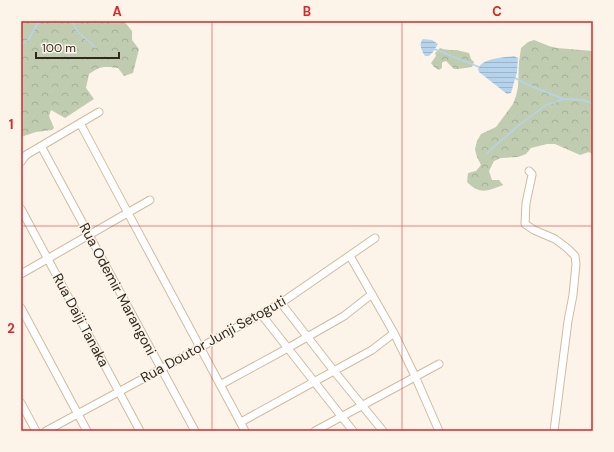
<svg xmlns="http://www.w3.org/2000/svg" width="614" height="452" font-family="'DM Sans',sans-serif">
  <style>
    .forest { fill: url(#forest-crowns) }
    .water { fill: url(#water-rules) }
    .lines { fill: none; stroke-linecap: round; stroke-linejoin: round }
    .stream { stroke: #b6d3ec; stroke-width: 1.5 }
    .minor-casing { stroke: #cfbba0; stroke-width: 9 }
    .minor { stroke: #fff; stroke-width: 7 }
    .grid { fill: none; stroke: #d62828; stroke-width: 1; stroke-opacity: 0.55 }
    .labels { text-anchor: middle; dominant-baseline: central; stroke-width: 3; stroke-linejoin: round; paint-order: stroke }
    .street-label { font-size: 14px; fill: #31291e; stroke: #fdf4e9 }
    .neatline { fill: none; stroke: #d62828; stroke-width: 1.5 }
    .grid-label { font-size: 13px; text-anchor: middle; font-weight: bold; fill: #d62828 }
  </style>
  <defs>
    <pattern id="forest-crowns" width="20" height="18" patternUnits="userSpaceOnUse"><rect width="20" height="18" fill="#c0ccb0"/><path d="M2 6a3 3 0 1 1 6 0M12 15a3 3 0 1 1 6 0" fill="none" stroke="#a5af97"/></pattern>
    <pattern id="water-rules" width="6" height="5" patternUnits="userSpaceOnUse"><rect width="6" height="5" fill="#b6d3ec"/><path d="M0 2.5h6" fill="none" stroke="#9db5ca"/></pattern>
  </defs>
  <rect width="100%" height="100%" fill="#fdf4e9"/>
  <path class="forest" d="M 21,21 L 124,21 L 132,31 L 132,40 L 139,49 L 133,73 L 124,76 L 118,68 C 104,66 100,66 89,74 L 86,88 L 94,99 L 65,118 L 51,110 L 49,116 L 54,128 L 52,130 L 36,132 L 21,137 Z
    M 534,40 L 549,46 L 557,48 L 593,51 L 593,155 L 589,152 L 580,155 L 555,144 L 547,144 L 531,148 L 526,154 L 518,157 L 501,158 L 494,161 L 489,171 L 492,180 L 499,180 L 503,185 C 487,191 480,195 467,182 L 468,173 L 476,171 L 481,165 L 477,157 L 475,149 L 477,141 L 481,134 L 496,127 L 513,104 L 516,96 L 518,87 L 519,62 L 521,48 L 528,42 Z
    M 440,48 C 445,50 450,50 456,50 C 460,51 465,52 469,53 L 471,59 L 474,62 L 472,67 L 458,69 L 454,69 L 446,61 L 443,62 L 442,63 L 442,68 L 439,70 L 434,67 L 431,63 L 436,56 L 435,53 Z"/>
  <path class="water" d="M 423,39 L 432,40 L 438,44 L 433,52 L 429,56 L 425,56 C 422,51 418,44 423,39 Z
    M 514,56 L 518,58 L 517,72 L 511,93 L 507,94 L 479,72 L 478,69 C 482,58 503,58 514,56 Z"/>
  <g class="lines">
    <path class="stream" d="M 72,21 L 77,31 L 95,47
      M 21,45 L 28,40 L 39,21
      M 434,49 L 479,67
      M 515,78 L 528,85 L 564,99
      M 487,153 L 519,125 L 546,105 L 564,99 L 583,100 L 593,104"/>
    <g class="minor-casing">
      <path id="minor" d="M 80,123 L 128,213 L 245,431
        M 41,146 L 195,431
        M 21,162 L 26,155 L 99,112
        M 529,171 L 532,174 L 532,175 L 526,203 L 525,224 L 534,230 L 555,239 L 567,248 L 575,256 L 576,264 L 573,295 L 568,321 L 554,431
        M 21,209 L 140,431
        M 350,256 L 394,333 L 415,376 L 439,431
        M 21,274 L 150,200
        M 281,303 L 334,371 L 383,431
        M 21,308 L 87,431
        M 261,314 L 353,431
        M 220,385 L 288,348 L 344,316 L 372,294
        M 21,403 L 36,431
        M 241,422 L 372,350 L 394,333
        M 46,431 L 161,369 L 281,303 L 375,238
        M 315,431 L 439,364"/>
    </g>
    <use href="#minor" class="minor"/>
  </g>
  <path class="grid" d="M 212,21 L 212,431M 402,21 L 402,431M 21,226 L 593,226"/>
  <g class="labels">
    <g class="street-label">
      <text transform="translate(118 289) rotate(62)">Rua Odemir Marangoni</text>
      <text transform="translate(81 320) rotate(62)">Rua Daiji Tanaka</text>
      <text transform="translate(213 339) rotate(-29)">Rua Doutor Junji Setoguti</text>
    </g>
  </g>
  <rect width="614" height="452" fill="none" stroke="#fdf4e9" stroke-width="44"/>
  <path d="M36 52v6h83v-6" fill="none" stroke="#31291e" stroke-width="2"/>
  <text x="42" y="52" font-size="12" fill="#31291e" stroke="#fdf4e9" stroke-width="3" paint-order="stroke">100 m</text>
  <rect x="22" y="22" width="570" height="408" class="neatline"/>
  <g class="grid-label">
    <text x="117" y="16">A</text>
    <text x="307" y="16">B</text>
    <text x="497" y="16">C</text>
    <text x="11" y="129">1</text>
    <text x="11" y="333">2</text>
  </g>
</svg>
